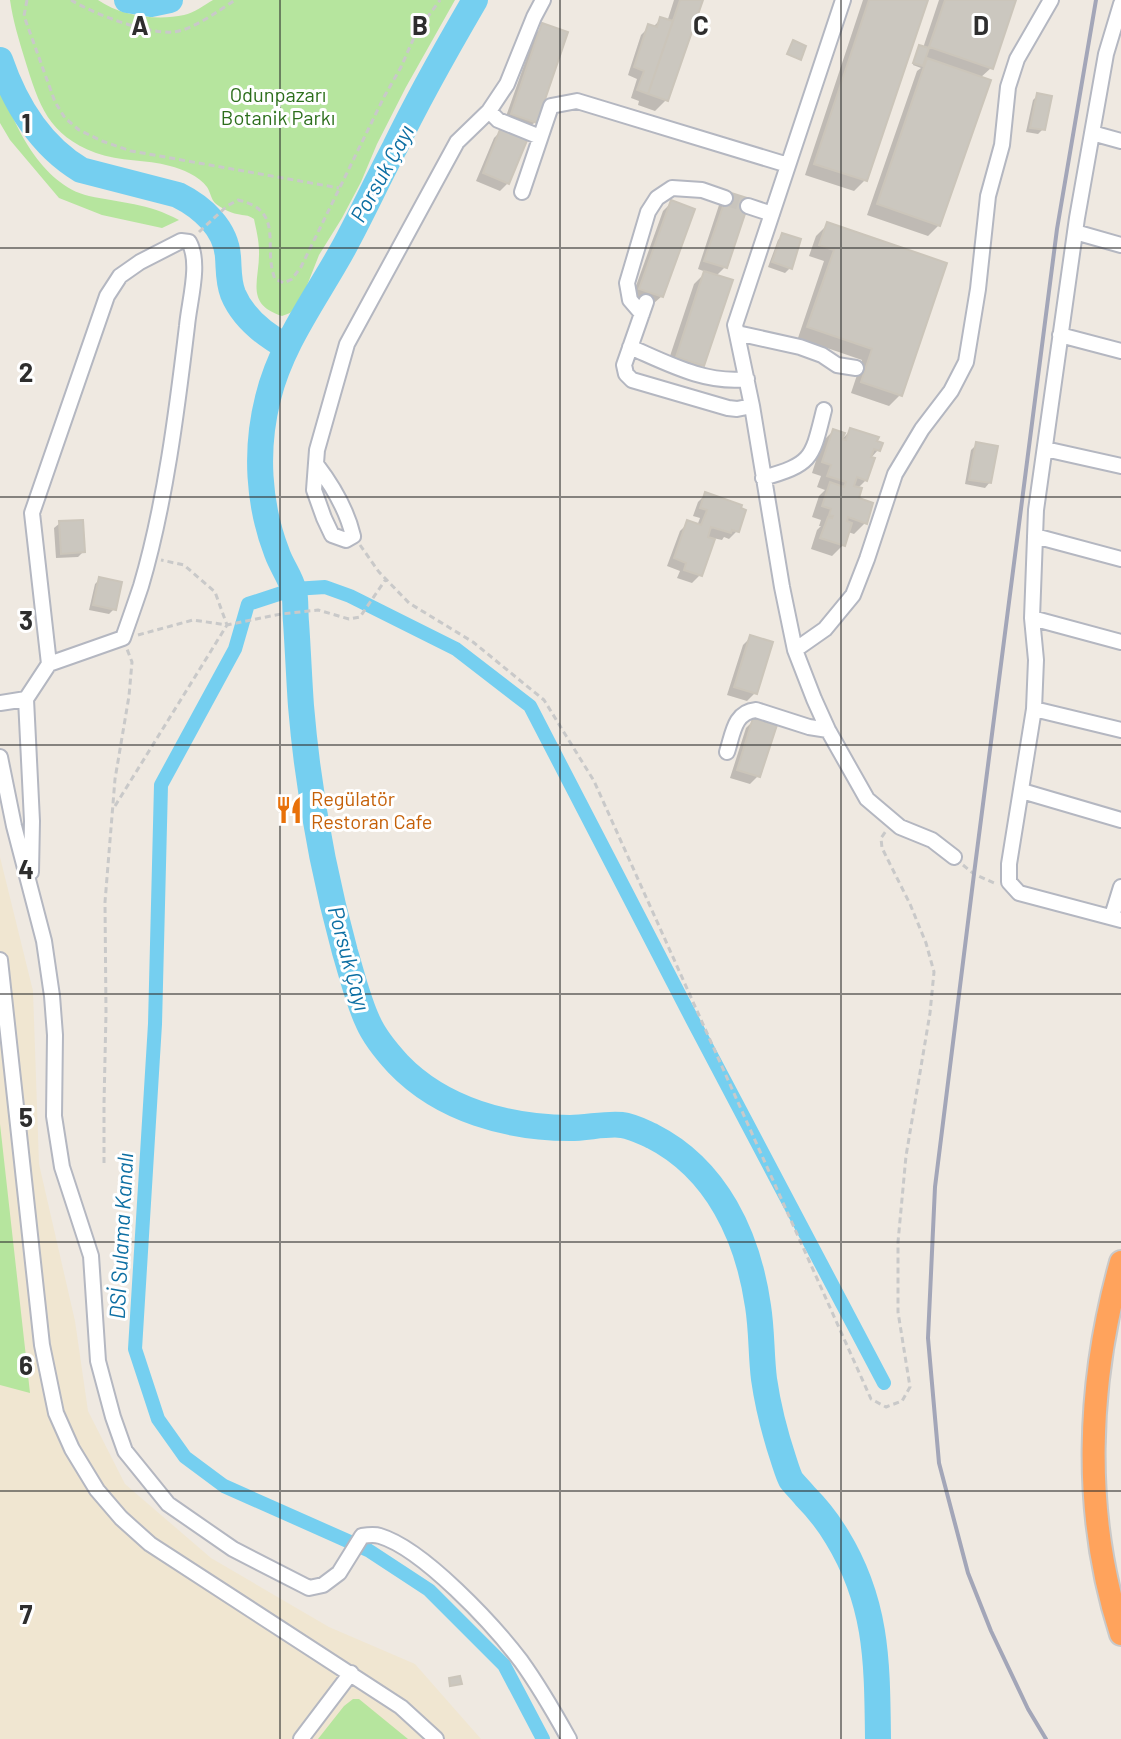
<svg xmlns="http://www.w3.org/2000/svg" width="1121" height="1739" font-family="Barlow,sans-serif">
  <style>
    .education { fill: #f0e6d1 }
    .green { fill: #b6e59e }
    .shadow { fill: #0003 }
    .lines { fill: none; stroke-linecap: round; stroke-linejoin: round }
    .canal { stroke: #75cff0; stroke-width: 14 }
    .river { stroke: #75cff0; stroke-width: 26 }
    .building { fill: #cbc7bf; stroke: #cbc5ba; stroke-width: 2 }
    .minor-tunnel { stroke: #c8c4bd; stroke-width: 14; stroke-dasharray: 14 7; stroke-linecap: butt }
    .minor-casing { stroke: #b4b7c1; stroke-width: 18 }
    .highway-casing { stroke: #c9c9c9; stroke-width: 26 }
    .path { stroke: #c9c9c9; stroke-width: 3; stroke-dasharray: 6 4; stroke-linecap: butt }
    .minor { stroke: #fff; stroke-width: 14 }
    .highway { stroke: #ffa35c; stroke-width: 22 }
    .rail { stroke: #a3a6b8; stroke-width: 4 }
    .grid { fill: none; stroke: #2e2e2e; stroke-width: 2; stroke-opacity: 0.55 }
    .labels { text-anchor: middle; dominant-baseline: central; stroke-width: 6; stroke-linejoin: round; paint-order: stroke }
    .park-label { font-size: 20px; fill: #2c6e1b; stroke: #fff }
    .food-label { font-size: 20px; fill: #c56008; stroke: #fff; text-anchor: start }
    .water-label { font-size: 22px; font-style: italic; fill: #0d6fa3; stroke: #fff }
    .grid-label { font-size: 26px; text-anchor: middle; font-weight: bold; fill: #2e2e2e; stroke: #fff; stroke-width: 6; stroke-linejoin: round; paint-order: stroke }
  </style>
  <rect width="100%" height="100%" fill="#efe9e1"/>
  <path class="education" d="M 0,857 L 33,991 L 39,1164 L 75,1321 L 88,1411 L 125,1484 L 211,1558 L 329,1627 L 415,1664 L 481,1739 L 0,1739 Z"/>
  <path class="green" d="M 10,0 L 98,0 C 121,16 157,21 184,15 C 194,13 204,5 213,0 L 455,0 L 406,87 L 377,144 L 361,182 L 342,218 L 319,255 L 306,288 L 297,306 L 290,313 L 282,316 C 244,304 260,280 259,251 C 259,240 256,229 254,219 C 247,214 245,216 237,214 C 231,213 219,207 215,203 C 211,199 210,191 207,187 C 199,176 182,169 170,166 C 146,159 120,162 96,153 C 48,135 39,105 25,60 C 19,40 13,21 10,0 Z
    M 0,82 C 12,124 42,185 89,196 C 121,203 148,203 179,220 L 162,228 L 102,215 L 59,198 L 10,140 L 0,123 Z
    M 0,1124 L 30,1393 L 0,1385 Z
    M 353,1699 L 359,1699 L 408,1739 L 318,1739 L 344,1706 Z"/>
  <path class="shadow" d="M 674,0 L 701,0 L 666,100 L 655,111 L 638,105 L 639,101 L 631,98 L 637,79 L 628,75 L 641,35 L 649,27 L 652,28 L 661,19 L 667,22 Z
    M 863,0 L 926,0 L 865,180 L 854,191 L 805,175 Z
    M 939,0 L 1014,0 L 991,68 L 980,78 L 939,225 L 928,236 L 867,215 L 917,71 L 921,68 L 913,65 L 918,49 L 923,48 Z
    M 543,26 L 535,122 L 527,130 L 504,122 L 535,34 Z
    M 1038,95 L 1043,129 L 1038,134 L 1026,132 L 1033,100 Z
    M 502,130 L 508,183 L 500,191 L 476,181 L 494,138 Z
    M 728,194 L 725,267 L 715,277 L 702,365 L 691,376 L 666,368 L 694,284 L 706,272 L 698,269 L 720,202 Z
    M 671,203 L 662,296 L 653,304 L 632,297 L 663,211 Z
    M 827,225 L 900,395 L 889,406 L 851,393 L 862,360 L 798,338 L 824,261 L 809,256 L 816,236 Z
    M 783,235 L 790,268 L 785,273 L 768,267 L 778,240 Z
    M 851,430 L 878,450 L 870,459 L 866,480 L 857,489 L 865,523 L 854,534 L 848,532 L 843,545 L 832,556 L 811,549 L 817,530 L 821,526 L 819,526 L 821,520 L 812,517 L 819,496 L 825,490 L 817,487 L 821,476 L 812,473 L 822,442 L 833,431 L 840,441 Z
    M 976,445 L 990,482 L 985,488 L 965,484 L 971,450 Z
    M 706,494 L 737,531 L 729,539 L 724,537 L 722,540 L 713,538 L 700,575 L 692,583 L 677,578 L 680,571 L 667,566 L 680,531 L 688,523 L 697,526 L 700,518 L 693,516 L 698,502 Z
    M 60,523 L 83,552 L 78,557 L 56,558 L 54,528 Z
    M 100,579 L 114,609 L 109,614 L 89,610 L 95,584 Z
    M 751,637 L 755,693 L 747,701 L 727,695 L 743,645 Z
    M 754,720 L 758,776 L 750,784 L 730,778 L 746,728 Z"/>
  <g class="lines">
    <path class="canal" d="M 543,1739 L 504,1665 L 429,1590 L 368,1550 L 224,1486 L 185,1457 L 158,1419 L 135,1349 L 155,1024 L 161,785 L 235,649 L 248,604 L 294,589 L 325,587 L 350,596 L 456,649 L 530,706 L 692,1019 L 884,1383"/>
    <path class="river" d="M 127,0 L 151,4 L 170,0
      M 475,0 C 447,48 419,97 395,147 C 377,181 361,216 343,249 C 316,298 281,344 268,398 C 255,449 258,504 277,553 C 281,565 291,578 294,591 C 296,600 295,612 296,622 C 298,650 299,678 301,706 C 308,789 323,872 345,952 C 352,975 358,1001 368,1022 C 375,1038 387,1052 398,1064 C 442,1110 509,1128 570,1128 C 587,1128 607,1123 622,1125 C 632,1126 643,1132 652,1136 C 717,1169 748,1237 758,1306 C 762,1331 761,1355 764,1379 C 768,1407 775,1434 784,1461 C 786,1467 788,1474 791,1480 C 794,1484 802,1492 805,1496 C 817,1508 828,1522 837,1537 C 878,1604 877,1664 878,1739
      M 0,60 C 15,104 41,146 81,170 L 178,195 C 202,207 226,228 228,257 C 229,270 228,281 233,294 C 243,318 265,335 287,347"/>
  </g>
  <path class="building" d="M 680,0 L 703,0 L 668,101 L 648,94 Z
    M 869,0 L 928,0 L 867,181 L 814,164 Z
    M 945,0 L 1016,0 L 993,69 L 929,47 Z
    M 660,17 L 673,21 L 648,94 L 637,90 L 644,71 L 634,67 L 648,24 L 657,27 Z
    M 542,23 L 568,32 L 537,123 L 511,114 Z
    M 793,40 L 806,46 L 801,60 L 787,54 Z
    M 919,45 L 929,48 L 923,66 L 913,63 Z
    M 927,58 L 991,80 L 940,226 L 877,204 Z
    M 1037,93 L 1052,96 L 1045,130 L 1030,128 Z
    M 501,127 L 528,138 L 509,184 L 483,173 Z
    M 728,192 L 750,199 L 727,268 L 704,261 Z
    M 671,200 L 695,209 L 663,297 L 639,289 Z
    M 827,222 L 947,263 L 902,396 L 861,382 L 872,349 L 807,327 L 834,250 L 819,245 Z
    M 782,233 L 801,239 L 792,269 L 772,262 Z
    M 704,271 L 733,280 L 704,366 L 676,357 Z
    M 850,428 L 879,437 L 877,441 L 883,443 L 880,451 L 874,449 L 871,457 L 875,458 L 867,481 L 857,477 L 854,486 L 862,488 L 859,498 L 873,503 L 867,524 L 848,517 L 847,521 L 852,523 L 845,546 L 820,538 L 828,517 L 832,518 L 833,516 L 829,515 L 831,509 L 822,506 L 830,482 L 844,487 L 846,482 L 827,476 L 831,465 L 822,462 L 833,429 L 845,433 L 842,439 L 846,440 Z
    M 976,442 L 998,446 L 991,483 L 969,480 Z
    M 705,492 L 742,505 L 741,508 L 746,510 L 739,532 L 732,530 L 731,533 L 711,527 L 708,537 L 715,539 L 702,576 L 684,570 L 686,563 L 674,558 L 687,520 L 701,525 L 707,510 L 700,508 Z
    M 83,520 L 85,552 L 61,554 L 59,521 Z
    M 99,577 L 122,582 L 116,610 L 93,605 Z
    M 750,635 L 773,642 L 757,694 L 734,687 Z
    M 753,718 L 777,725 L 760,777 L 737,770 Z
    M 460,1676 L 462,1684 L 450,1686 L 449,1678 Z"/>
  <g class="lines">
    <path class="minor-tunnel" d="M 725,198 L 748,206"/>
    <g class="minor-casing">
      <path id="minor" d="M 843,0 L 735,325 L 752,406 L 782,587 L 795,650 L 814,699 L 828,730 L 867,799 L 900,827 L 932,840 L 954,857
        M 1121,4 L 1106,54 L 1077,218 L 1036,510 L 1032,618 L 1036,660 L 1034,709 L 1009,864 L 1009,882 L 1019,893 L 1121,920
        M 489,111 L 498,120 L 540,137
        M 1092,133 L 1121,141
        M 522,192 L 551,106 L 577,101 L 788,165
        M 748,206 L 772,214
        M 1075,232 L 1121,245
        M 181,241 L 189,242 C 201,263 189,302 187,326 C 177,410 165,505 141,586 C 135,604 129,621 123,638 L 49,664 L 32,513 L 107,296 L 120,276 L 140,262 Z
        M 646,302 L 624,365 L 626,374 L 632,380 L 728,408 L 737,409 L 752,406
        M 642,314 L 630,300 L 627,283 L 648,212 L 657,198 L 672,188 L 702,190 L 725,198
        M 737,333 L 800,347 L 822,355 L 837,365 L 856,368
        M 1060,335 L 1121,351
        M 630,347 C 667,363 705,384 747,379
        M 1045,449 L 1121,466
        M 316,464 C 332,485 347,510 353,536 L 346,540 L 332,535 L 324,518 L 314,490 L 317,450 L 347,344 L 457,142 L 489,111 L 507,84 L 534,17 L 543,0
        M 763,478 C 813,464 812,458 824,410
        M 1035,536 L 1121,559
        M 1032,618 L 1121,642
        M 795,650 L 825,629 L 853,595 L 867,559 L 895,474 L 922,429 L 951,391 L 966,362 L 978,289 L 988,196 L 1002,145 L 1008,87 L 1017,59 L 1051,0
        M 0,703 L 26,699
        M 1034,709 L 1121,730
        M 727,752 C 733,734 734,712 756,710 L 809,727 L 828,730
        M 0,757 L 14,826 L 44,941 L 52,996 L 55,1035 L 54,1116 L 62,1167 L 91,1256 L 98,1361 L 113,1417 L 125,1451 L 168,1504 L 233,1549 L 309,1588 L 323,1585 L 339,1573 L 362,1536 C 368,1535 374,1534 380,1536 C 423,1549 493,1624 521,1661 C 539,1686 554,1712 569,1739
        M 1022,791 L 1121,820
        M 31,872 L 32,821 L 26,699 L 49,664
        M 1112,916 L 1121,887
        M 0,960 L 42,1345 L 56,1413 L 72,1449 L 97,1490 L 121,1518 L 150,1544 L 401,1707 L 436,1739
        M 301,1739 L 351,1673"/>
    </g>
    <g class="highway-casing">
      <path id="highway" d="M 1121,1262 C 1087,1384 1082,1513 1121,1634"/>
    </g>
    <path class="path" d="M 27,0 L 24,16 L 55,102 L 65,118 L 79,130 L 102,141 L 131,151 L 339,188
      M 71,0 C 94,14 146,34 173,32 C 193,30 218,11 235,0
      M 199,232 L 227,206 L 238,200 C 286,211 262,247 275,279 L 284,283 L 292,279 L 301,267 L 384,97 L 401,67 L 416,33 L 440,0
      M 360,545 L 379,572 L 409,603 L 473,642 L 544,700 L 594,781 L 871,1399 L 886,1407 L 902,1401 L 910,1387 L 898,1312 L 898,1242 L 906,1156 L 930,1013 L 934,972 L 926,943 L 910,904 L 882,848 L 881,838 L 886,831
      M 138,635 L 193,620 L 227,625 L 281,614 L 318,610 L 349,619 L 360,617 L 386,579
      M 115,806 L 227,625 L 215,592 L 184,565 L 161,560
      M 963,865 L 974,874 L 994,883
      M 104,1163 L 104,1104 L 106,1013 L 105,902 L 115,779 L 129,696 L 132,662 L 127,649"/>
    <use href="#minor" class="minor"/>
    <use href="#highway" class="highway"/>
    <path class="rail" d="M 1046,1739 L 1028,1709 L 991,1631 L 968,1573 L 939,1463 L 928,1338 L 935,1187 L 974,874 L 1057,229 L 1096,0"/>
  </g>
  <path class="grid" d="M 280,0 L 280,1739M 560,0 L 560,1739M 841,0 L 841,1739M 0,248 L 1121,248M 0,497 L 1121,497M 0,745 L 1121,745M 0,994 L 1121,994M 0,1242 L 1121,1242M 0,1491 L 1121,1491"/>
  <defs>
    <g id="restaurant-bare" transform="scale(2.16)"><path d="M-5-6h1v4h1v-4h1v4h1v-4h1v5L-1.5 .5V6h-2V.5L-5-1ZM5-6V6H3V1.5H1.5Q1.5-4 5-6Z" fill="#e8710a" stroke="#fff" stroke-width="2.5" paint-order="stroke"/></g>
  </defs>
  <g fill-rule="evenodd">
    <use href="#restaurant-bare" x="289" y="810"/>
  </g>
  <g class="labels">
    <g class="park-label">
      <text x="278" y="94">Odunpazarı<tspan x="278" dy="23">Botanik Parkı</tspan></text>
    </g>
    <g class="food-label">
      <text x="311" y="798">Regülatör<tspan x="311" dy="23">Restoran Cafe</tspan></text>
    </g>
    <g class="water-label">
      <text transform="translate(381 173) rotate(-61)">Porsuk Çayı</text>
      <text transform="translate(350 958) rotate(75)">Porsuk Çayı</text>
      <text transform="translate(120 1236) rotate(-87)">DSİ Sulama Kanalı</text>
    </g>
  </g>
  <g class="grid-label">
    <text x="140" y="35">A</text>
    <text x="420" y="35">B</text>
    <text x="701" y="35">C</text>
    <text x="981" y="35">D</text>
    <text x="26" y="133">1</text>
    <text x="26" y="382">2</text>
    <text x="26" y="630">3</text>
    <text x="26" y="879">4</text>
    <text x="26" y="1127">5</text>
    <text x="26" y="1375">6</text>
    <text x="26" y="1624">7</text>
  </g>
</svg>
